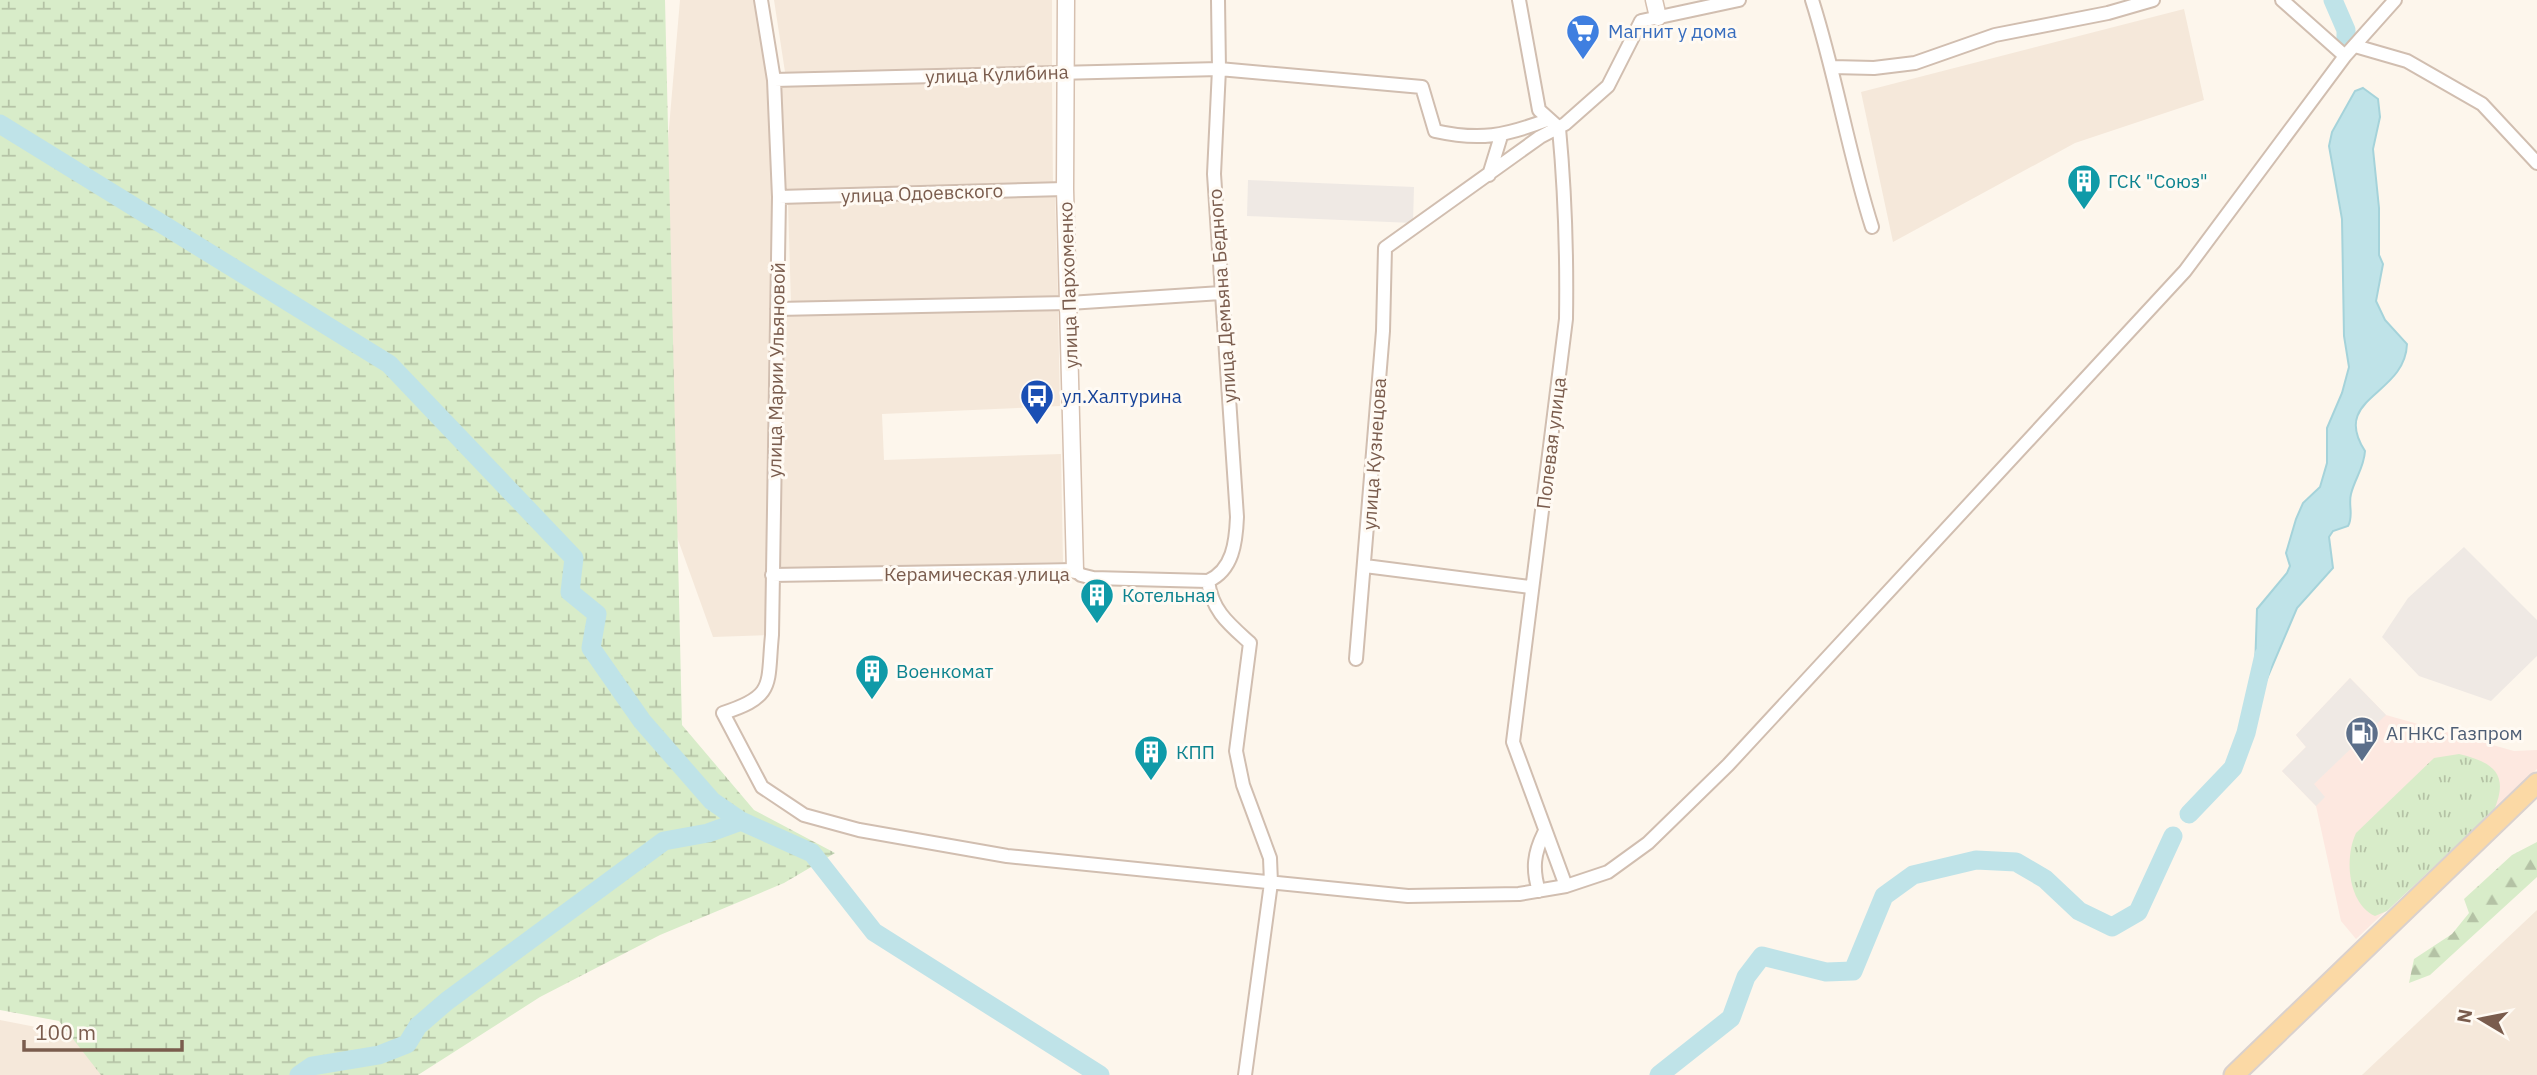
<svg xmlns="http://www.w3.org/2000/svg" width="2537" height="1075" font-family="'IBM Plex Sans',sans-serif">
  <style>
    .residential { fill: #f5e8da }
    .commercial { fill: #fde8e0 }
    .industrial { fill: #efe9e4 }
    .grass { fill: url(#grass-tufts) }
    .forest { fill: url(#forest-firs) }
    .wetland { fill: url(#wetland-marsh) }
    .water { fill: #bfe3e8; stroke: #a5d3da; stroke-width: 2 }
    .lines { fill: none; stroke-linecap: round; stroke-linejoin: round }
    .river { stroke: #bfe3e8; stroke-width: 19 }
    .street-casing { stroke: #d1beb0; stroke-width: 16 }
    .secondary-casing { stroke: #d6c0b0; stroke-width: 19 }
    .primary-casing { stroke: #dad1cd; stroke-width: 23 }
    .street { stroke: #fff; stroke-width: 12 }
    .secondary { stroke: #fff; stroke-width: 16 }
    .primary { stroke: #fbd9a5; stroke-width: 19 }
    .labels { text-anchor: middle; dominant-baseline: central; stroke-width: 6; stroke-linejoin: round; paint-order: stroke }
    .shop-label { font-size: 19px; fill: #366cbe; stroke: #fffaf3; text-anchor: start }
    .street-label { font-size: 19px; fill: #7a5c4d; stroke: #fffaf3 }
    .culture-label { font-size: 19px; fill: #0d838f; stroke: #fffaf3; text-anchor: start }
    .transit-label { font-size: 19px; fill: #164399; stroke: #fffaf3; text-anchor: start }
    .service-label { font-size: 19px; fill: #4e5e75; stroke: #fffaf3; text-anchor: start }
  </style>
  <defs>
    <pattern id="grass-tufts" width="24" height="20" patternUnits="userSpaceOnUse" patternTransform="scale(1.75)"><rect width="24" height="20" fill="#d8ecc9"/><path d="M3 7l-1-3M5 7V3M7 7l1-3M15 17l-1-3M17 17v-4M19 17l1-3" fill="none" stroke="#b4c2a5"/></pattern>
    <pattern id="forest-firs" width="22" height="20" patternUnits="userSpaceOnUse" patternTransform="scale(1.75)"><rect width="22" height="20" fill="#d8ecc9"/><path d="M5 1l3.5 6h-7zM16 11l3.5 6h-7z" fill="#b4c2a5"/></pattern>
    <pattern id="wetland-marsh" width="20" height="14" patternUnits="userSpaceOnUse" patternTransform="scale(1.75)"><rect width="20" height="14" fill="#d8ecc9"/><path d="M1 5h8M5 5V1M11 12h8M15 12V8" fill="none" stroke="#b4c2a5"/></pattern>
  </defs>
  <rect width="100%" height="100%" fill="#fdf6ec"/>
  <path class="residential" d="M 680,0 L 762,0 L 769,49 L 775,190 L 768,635 L 713,637 L 677,537 L 667,151 Z
    M 774,0 L 1052,0 L 1052,69 L 785,72 Z
    M 2184,9 L 2204,100 L 2075,143 L 1893,242 L 1861,92 Z
    M 1052,80 L 1053,186 L 784,193 L 780,86 Z
    M 1055,194 L 1058,297 L 791,304 L 788,202 Z
    M 1058,309 L 1060,406 L 882,414 L 884,460 L 1061,454 L 1063,562 L 781,570 L 784,314 Z
    M 2537,910 L 2537,1075 L 2362,1075 Z
    M 0,1020 L 281,1075 L 0,1075 Z"/>
  <path class="commercial" d="M 2350,678 L 2386,715 L 2514,751 L 2537,750 L 2537,769 L 2356,939 L 2341,921 L 2316,806 L 2282,771 L 2306,747 L 2296,735 Z"/>
  <path class="industrial" d="M 1248,180 L 1414,187 L 1413,223 L 1247,216 Z
    M 2464,547 L 2537,620 L 2537,656 L 2491,701 L 2419,676 L 2382,637 L 2408,598 Z
    M 2350,678 L 2386,715 L 2314,784 L 2325,797 L 2316,806 L 2282,771 L 2306,747 L 2296,735 Z"/>
  <path class="grass" d="M 2459,754 C 2492,762 2510,773 2494,810 L 2387,911 L 2375,916 C 2348,904 2344,858 2356,833 L 2434,758 Z"/>
  <path class="forest" d="M 2537,842 L 2537,877 L 2430,975 L 2409,983 L 2414,959 L 2452,934 L 2469,913 L 2464,899 L 2512,855 Z"/>
  <path class="wetland" d="M 0,0 L 665,0 L 682,725 L 754,810 L 835,853 L 784,883 L 660,935 L 540,997 L 418,1075 L 101,1075 L 59,1021 L 0,1010 Z"/>
  <path class="water" d="M 2363,88 L 2378,99 L 2380,117 L 2373,149 L 2379,208 L 2379,255 L 2383,264 L 2376,301 L 2385,320 L 2407,344 C 2405,396 2330,397 2365,451 C 2364,468 2355,478 2351,494 C 2348,505 2354,516 2348,526 L 2333,531 L 2329,537 L 2333,568 L 2297,608 L 2266,681 L 2260,681 L 2255,669 L 2257,609 L 2287,573 L 2290,566 L 2286,553 L 2296,519 L 2303,503 L 2320,487 L 2327,463 L 2327,428 L 2342,393 L 2349,367 L 2344,336 L 2342,219 L 2329,146 L 2332,132 L 2355,91 Z"/>
  <g class="lines">
    <path class="river" d="M 2333,0 L 2346,30 L 2346,38
      M 0,124 L 389,364 L 574,558 L 570,592 L 597,614 L 591,648 L 642,721 L 712,801 L 741,821 L 812,853 L 874,932 L 1100,1075
      M 2189,814 L 2233,768 L 2246,733 L 2264,655
      M 299,1075 L 312,1066 L 379,1055 L 407,1044 L 418,1026 L 447,1001 L 664,841 L 708,833 L 741,821
      M 1659,1075 L 1731,1018 L 1746,977 L 1762,956 L 1826,972 L 1853,971 L 1884,896 L 1913,875 L 1976,860 L 2016,862 L 2045,879 L 2079,911 L 2112,927 L 2138,912 L 2173,836"/>
    <g class="street-casing">
      <path id="street" d="M 761,0 L 774,80 L 779,197 L 772,635 C 767,685 776,696 723,713 L 762,787 L 804,815 L 859,830 L 1007,856 L 1408,896 L 1519,894 L 1566,886 L 1608,872 L 1648,843 L 1728,765 L 2185,271 L 2345,56 L 2395,0
        M 1519,0 L 1539,110 L 1559,128 C 1565,192 1567,254 1566,319 L 1513,742 L 1566,886
        M 1812,0 C 1836,75 1848,152 1872,227
        M 2282,0 L 2345,56
        M 2355,46 L 2407,61 L 2482,104 L 2537,163
        M 1832,67 L 1874,68 L 1915,63 L 1995,35 L 2108,13 L 2153,0
        M 774,80 L 1219,69 L 1422,87 L 1435,131 C 1480,141 1505,136 1547,120
        M 1489,175 L 1501,136
        M 779,197 L 1065,189
        M 777,309 L 1069,303 L 1221,293
        M 1365,566 L 1530,587
        M 772,575 L 1075,570 L 1081,575 L 1093,578 L 1208,581 C 1212,611 1229,624 1250,643 L 1236,751 L 1243,785 L 1270,858 L 1271,883 L 1245,1075
        M 1208,581 C 1233,570 1236,542 1237,517 L 1214,174 L 1219,69 L 1218,0
        M 1356,659 L 1383,331 L 1385,248 L 1540,137 L 1565,124 L 1608,86 L 1641,21 L 1739,0
        M 1539,891 C 1532,869 1534,853 1544,833"/>
    </g>
    <g class="secondary-casing">
      <path id="secondary" d="M 1066,0 L 1065,189 L 1075,570
        M 1654,0 L 1658,17"/>
    </g>
    <g class="primary-casing">
      <path id="primary" d="M 2234,1075 L 2537,783"/>
    </g>
    <use href="#street" class="street"/>
    <use href="#secondary" class="secondary"/>
    <use href="#primary" class="primary"/>
  </g>
  <defs>
    <g id="supermarket-pin" transform="scale(1.75)"><path d="M0 17L-7.5 6A9.5 9.5 0 1 1 7.5 6Z" fill="#3f7fe0" stroke="#fffaf3"/><path d="M-6-5.5h2.5l.6 2H6L4.5 2H-2.5L-4.4-4H-6ZM-1.5 3.2a1.3 1.3 0 1 0 .1 0ZM3 3.2a1.3 1.3 0 1 0 .1 0Z" fill="#fff"/></g>
    <g id="building-pin" transform="scale(1.75)"><path d="M0 17L-7.5 6A9.5 9.5 0 1 1 7.5 6Z" fill="#0f9aa8" stroke="#fffaf3"/><path d="M-4-6H4V6H1V3H-1V6H-4ZM-2.5-4.3h1.7v1.8h-1.7ZM.8-4.3h1.7v1.8H.8ZM-2.5-1h1.7V.8h-1.7ZM.8-1h1.7V.8H.8Z" fill="#fff"/></g>
    <g id="bus-pin" transform="scale(1.75)"><path d="M0 17L-7.5 6A9.5 9.5 0 1 1 7.5 6Z" fill="#1a4fb4" stroke="#fffaf3"/><path d="M-5-6H5V4H4V6H2V4H-2V6H-4V4H-5ZM-3.5-4V0h7V-4ZM-3.5 1.2v1.5H-2V1.2ZM2 1.2v1.5H3.5V1.2Z" fill="#fff"/></g>
    <g id="fuel-pin" transform="scale(1.75)"><path d="M0 17L-7.5 6A9.5 9.5 0 1 1 7.5 6Z" fill="#5c6f8a" stroke="#fffaf3"/><path d="M-5.5-6h7V0h2V4h1.3V-2.5L3-4.5l.8-.8L6-3V5H2.5V1h-1V6h-7ZM-4.2-4.7v3.2H.2V-4.7Z" fill="#fff"/></g>
  </defs>
  <g fill-rule="evenodd">
    <use href="#supermarket-pin" x="1583" y="31"/>
    <use href="#building-pin" x="2084" y="181"/>
    <use href="#bus-pin" x="1037" y="396"/>
    <use href="#building-pin" x="1097" y="595"/>
    <use href="#building-pin" x="872" y="671"/>
    <use href="#fuel-pin" x="2362" y="733"/>
    <use href="#building-pin" x="1151" y="752"/>
  </g>
  <g class="labels">
    <g class="shop-label">
      <text x="1608" y="31">Магнит у дома</text>
    </g>
    <g class="street-label">
      <text transform="translate(997 74) rotate(-2)">улица Кулибина</text>
      <text transform="translate(922 193) rotate(-2)">улица Одоевского</text>
      <text transform="translate(1068 285) rotate(-92)">улица Пархоменко</text>
      <text transform="translate(1222 296) rotate(-94)">улица Демьяна Бедного</text>
      <text transform="translate(776 370) rotate(-89)">улица Марии Ульяновой</text>
      <text transform="translate(1551 443) rotate(-83)">Полевая улица</text>
      <text transform="translate(1374 454) rotate(-86)">улица Кузнецова</text>
      <text x="977" y="574">Керамическая улица</text>
    </g>
    <g class="culture-label">
      <text x="2108" y="181">ГСК "Союз"</text>
      <text x="1122" y="595">Котельная</text>
      <text x="896" y="671">Военкомат</text>
      <text x="1176" y="752">КПП</text>
    </g>
    <g class="transit-label">
      <text x="1062" y="396">ул.Халтурина</text>
    </g>
    <g class="service-label">
      <text x="2386" y="733">АГНКС Газпром</text>
    </g>
  </g>
  <g transform="translate(2481 1019) rotate(280)" stroke="#fffaf3" stroke-width="5" paint-order="stroke">
  <path d="M0-5L12 26L0 18L-12 26Z" fill="#7a5c4d"/>
  <text y="-10" font-size="19" font-weight="bold" text-anchor="middle" fill="#7a5c4d">N</text>
  </g>
  <path d="M24 1040v10h158v-10" fill="none" stroke="#7a5c4d" stroke-width="3.5"/>
  <text x="35" y="1040" font-size="21" fill="#7a5c4d" stroke="#fffaf3" stroke-width="5" paint-order="stroke">100 m</text>
</svg>
